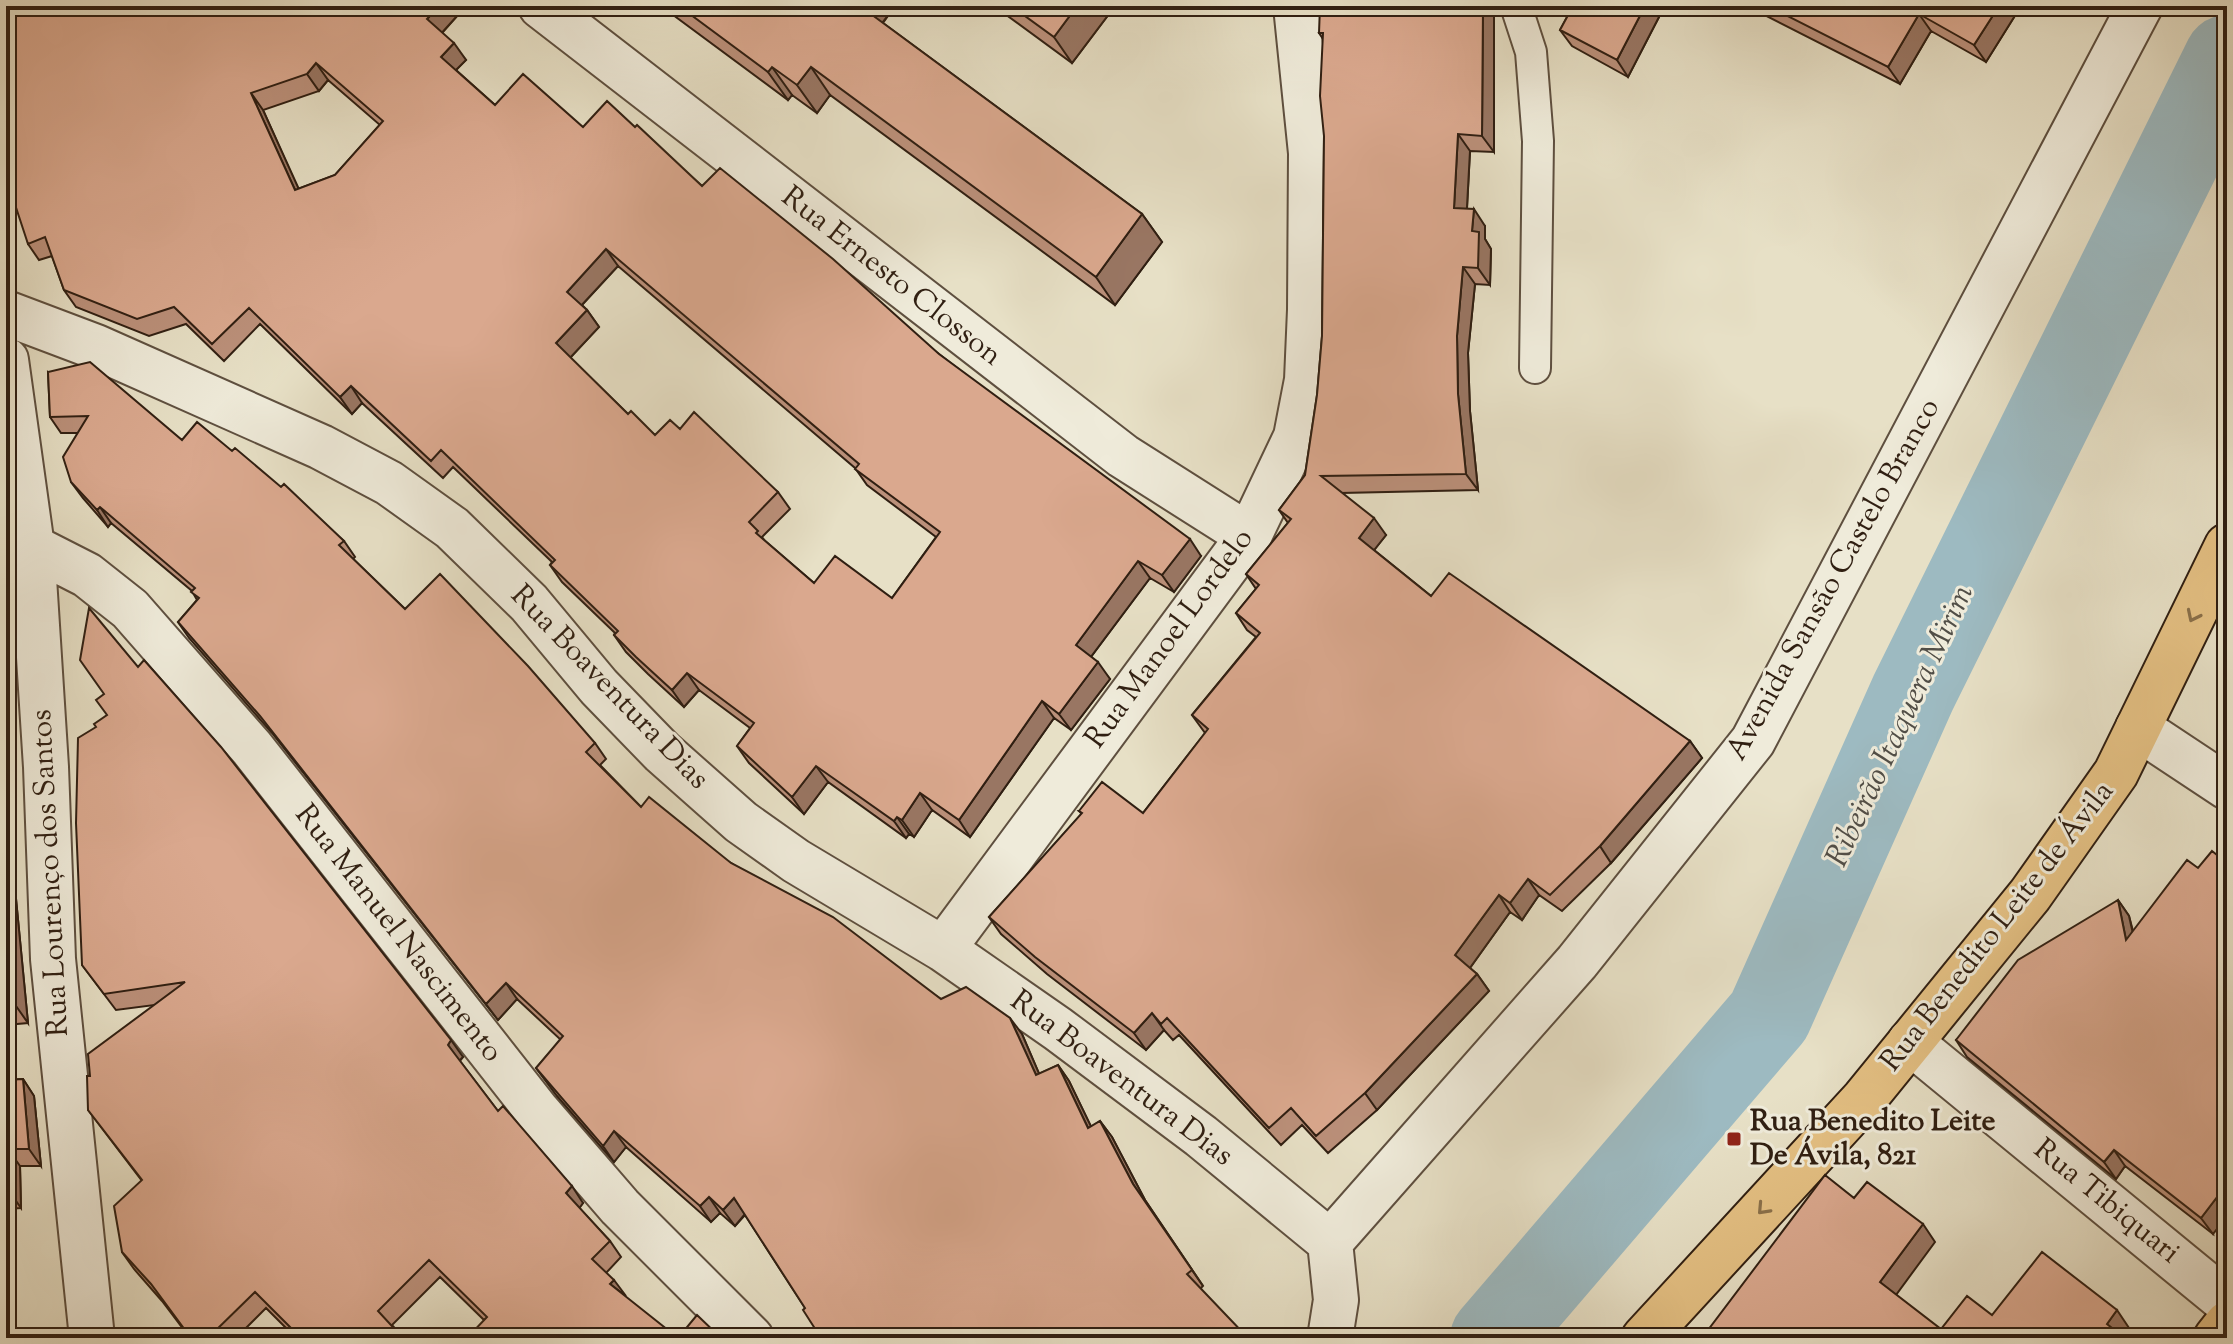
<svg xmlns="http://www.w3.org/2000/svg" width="2233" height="1344" font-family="'Sorts Mill Goudy',serif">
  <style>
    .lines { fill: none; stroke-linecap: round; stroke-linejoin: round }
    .river { stroke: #9dbac1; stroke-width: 86 }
    .service-casing { stroke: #5e4f3f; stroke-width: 34 }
    .minor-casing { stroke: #5e4f3f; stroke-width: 48 }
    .primary-casing { stroke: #301f12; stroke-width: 48 }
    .service { stroke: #efebda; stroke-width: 30 }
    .minor { stroke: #efebda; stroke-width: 44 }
    .primary { stroke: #e4c083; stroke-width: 44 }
    .wall { fill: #bb907a; stroke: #301f12; stroke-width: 2; fill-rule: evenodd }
    .shaded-wall { fill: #997663; stroke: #301f12; stroke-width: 2 }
    .building { fill: #daa88e; stroke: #301f12; stroke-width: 2; fill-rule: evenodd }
    .oneway { stroke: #8a704a }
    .poi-dot { fill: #8f2418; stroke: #efebda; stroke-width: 3 }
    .labels { text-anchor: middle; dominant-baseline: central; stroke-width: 6; stroke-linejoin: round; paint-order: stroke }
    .street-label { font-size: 30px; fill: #301f12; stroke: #efebda }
    .poi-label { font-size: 30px; font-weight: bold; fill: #301f12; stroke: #efebda; text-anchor: start }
    .water-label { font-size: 32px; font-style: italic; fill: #514e47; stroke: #efebda }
  </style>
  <rect width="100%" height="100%" fill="#e7e0c6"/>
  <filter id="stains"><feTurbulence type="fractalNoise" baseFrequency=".0025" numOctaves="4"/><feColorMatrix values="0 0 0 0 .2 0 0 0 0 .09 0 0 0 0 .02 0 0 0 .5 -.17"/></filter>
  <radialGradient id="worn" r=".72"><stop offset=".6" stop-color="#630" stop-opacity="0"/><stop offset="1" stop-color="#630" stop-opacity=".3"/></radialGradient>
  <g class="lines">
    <path class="river" d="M 1493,1338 L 1769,1016 L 1913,693 L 2227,58"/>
    <g class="service-casing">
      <path id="service" d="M 1516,6 L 1531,52 L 1538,141 L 1535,368"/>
    </g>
    <g class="minor-casing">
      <path id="minor" d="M 541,6 L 1123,456 L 1249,536
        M 6,313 L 96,347 L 321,447 L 389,483 L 452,528 L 529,603 L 599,687 L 662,752 L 741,822 L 796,861 L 943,949 L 1058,1029 L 1201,1136 L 1330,1242
        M 6,360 L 32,547 L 46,767 L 53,959 L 92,1338
        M 32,547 L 87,575 L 130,609 L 252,748 L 538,1112 L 620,1207 L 751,1338
        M 2138,728 L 2227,787
        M 943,949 L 1249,536 L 1296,437 L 1307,380 L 1310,310 L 1311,153 L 1296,6
        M 1910,1042 L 2227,1302
        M 1330,1242 L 1577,962 L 1753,741 L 2140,6
        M 1330,1242 L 1336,1300 L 1330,1338"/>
    </g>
    <g class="primary-casing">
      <path id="primary" d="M 1644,1338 L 1864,1099 L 2030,895 L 2116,773 L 2227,546
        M 2216,1338 L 2227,1324"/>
    </g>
    <use href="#service" class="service"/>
    <use href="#minor" class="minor"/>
    <use href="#primary" class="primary"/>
  </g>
  <path class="wall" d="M 6,6 L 466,6 L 442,33 L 466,60 L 456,70 L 495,105 L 583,127 L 635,127 L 702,186 L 939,354 L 1201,556 L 1174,592 L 1150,578 L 1091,657 L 1110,679 L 1071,730 L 1054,718 L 970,837 L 932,810 L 914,837 L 909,834 L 906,838 L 828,782 L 804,814 L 749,763 L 737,746 L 750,728 L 699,690 L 684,707 L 648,674 L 626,652 L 614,635 L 615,633 L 562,582 L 550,565 L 552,562 L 453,467 L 443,478 L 362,403 L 352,414 L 260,324 L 224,361 L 186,324 L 149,336 L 76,307 L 64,290 L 52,256 L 39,260 L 28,244 ZM 328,80 L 380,125 L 335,175 L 298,189 L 263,110 L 319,91 ZM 618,266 L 855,468 L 867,485 L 936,537 L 892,598 L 814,583 L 765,541 L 762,537 L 790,509 L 778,492 L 680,429 L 655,435 L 628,414 L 570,358 L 599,327 L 587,310 L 582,305 Z
    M 661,6 L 895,6 L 883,23 L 1142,214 L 1162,242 L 1115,305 L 830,95 L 817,113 L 792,95 L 788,100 Z
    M 994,6 L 1115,6 L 1072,63 Z
    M 1494,6 L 1494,152 L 1470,151 L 1467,209 L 1485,226 L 1485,239 L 1491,249 L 1490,285 L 1475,284 L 1468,353 L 1470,411 L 1478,490 L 1342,493 L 1386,535 L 1374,550 L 1431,596 L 1690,741 L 1702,758 L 1611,863 L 1562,911 L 1539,895 L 1522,920 L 1510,912 L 1470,968 L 1477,974 L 1489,991 L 1377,1110 L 1328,1153 L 1302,1125 L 1281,1145 L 1179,1035 L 1173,1040 L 1164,1030 L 1146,1050 L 1047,974 L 1001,934 L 989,917 L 1082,814 L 1079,811 L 1143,813 L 1205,733 L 1192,715 L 1256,637 L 1247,630 L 1236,613 L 1256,589 L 1246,574 L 1288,523 L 1279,510 L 1305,475 L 1317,395 L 1322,336 L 1324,136 L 1323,39 L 1319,33 Z
    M 1573,6 L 1670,6 L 1660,15 L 1628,77 L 1572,46 L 1560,30 Z
    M 1747,6 L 2021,6 L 1986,62 L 1931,31 L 1900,84 Z
    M 48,372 L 182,440 L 232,451 L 344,541 L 355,557 L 353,559 L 405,609 L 595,743 L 606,759 L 600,765 L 641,807 L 731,863 L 941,999 L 1022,1034 L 1039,1074 L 1058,1065 L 1069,1081 L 1091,1127 L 1100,1121 L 1112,1137 L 1145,1200 L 1203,1286 L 1201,1288 L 805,1308 L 745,1215 L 735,1226 L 720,1213 L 711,1222 L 626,1147 L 614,1162 L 557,1096 L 536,1068 L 561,1040 L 517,999 L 498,1020 L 272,733 L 189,638 L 178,622 L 197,600 L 192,591 L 111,523 L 108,527 L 83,498 L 71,482 L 78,433 L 61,433 L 50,417 Z
    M 6,648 L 11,655 L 15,696 L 6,697 Z
    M 107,715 L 463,1057 L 460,1061 L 498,1111 L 583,1203 L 579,1208 L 610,1241 L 621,1257 L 607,1272 L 484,1320 L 440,1277 L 392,1325 L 403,1338 L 296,1338 L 266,1308 L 236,1338 L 190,1338 L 162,1301 L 134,1269 L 122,1252 L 142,1181 L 88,1110 L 90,1076 L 154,1005 L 116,1010 L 82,965 L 96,727 Z
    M 6,795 L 28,1023 L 6,1025 Z
    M 2118,900 L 2129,916 L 2213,1234 L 2125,1166 L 2116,1179 L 1967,1057 L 1956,1040 Z
    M 23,1079 L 34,1096 L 41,1166 L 20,1166 L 21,1208 L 6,1209 L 6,1080 Z"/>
  <path class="shaded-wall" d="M 439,6 L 466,6 L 439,36 L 427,19 Z
    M 858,6 L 895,6 L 876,31 Z
    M 1077,6 L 1115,6 L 1072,63 L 1054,37 Z
    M 1483,6 L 1494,6 L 1494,152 L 1482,136 Z
    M 1645,6 L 1654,6 L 1660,15 L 1628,77 L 1617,60 Z
    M 1999,6 L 2021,6 L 1986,62 L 1974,45 Z
    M 1919,14 L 1931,31 L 1900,84 L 1888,67 Z
    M 454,43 L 466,60 L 453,73 L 441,57 Z
    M 316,63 L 328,80 L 319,91 L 307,74 Z
    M 772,67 L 792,95 L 788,100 L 768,72 Z
    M 811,67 L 830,95 L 817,113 L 797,85 Z
    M 251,93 L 263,110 L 307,207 L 295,190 Z
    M 1458,134 L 1470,151 L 1466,225 L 1454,208 Z
    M 1474,209 L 1485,226 L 1485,239 L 1491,249 L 1490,285 L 1478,268 L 1472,231 Z
    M 1142,214 L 1162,242 L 1115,305 L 1096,277 Z
    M 606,249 L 618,266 L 579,308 L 567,292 Z
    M 1463,267 L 1475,284 L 1468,353 L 1470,411 L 1478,490 L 1466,474 L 1458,394 L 1457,336 Z
    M 587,310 L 599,327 L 568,360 L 556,343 Z
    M 351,386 L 362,403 L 352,414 L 340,397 Z
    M 100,507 L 111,523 L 108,527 L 97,510 Z
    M 1374,518 L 1386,535 L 1371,554 L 1359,538 Z
    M 1190,539 L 1201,556 L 1174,592 L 1162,575 Z
    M 1138,561 L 1150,578 L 1087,662 L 1076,645 Z
    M 6,648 L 11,655 L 15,696 L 6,683 Z
    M 1098,662 L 1110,679 L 1071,730 L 1059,714 Z
    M 687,673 L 699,690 L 684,707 L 672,690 Z
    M 1042,701 L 1054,718 L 970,837 L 959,820 Z
    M 1690,741 L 1702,758 L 1611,863 L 1600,846 Z
    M 816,766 L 828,782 L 804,814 L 792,797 Z
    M 920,793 L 932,810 L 914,837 L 902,820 Z
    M 6,795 L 28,1023 L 16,1006 L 6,903 Z
    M 897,817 L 909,834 L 906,838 L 894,821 Z
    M 1528,879 L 1539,895 L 1522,920 L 1510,903 Z
    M 1499,895 L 1510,912 L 1467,972 L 1455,955 Z
    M 2118,900 L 2129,916 L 2138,956 L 2126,940 Z
    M 1477,974 L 1489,991 L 1377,1110 L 1365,1093 Z
    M 506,983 L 517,999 L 498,1020 L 486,1004 Z
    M 1152,1013 L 1164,1030 L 1146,1050 L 1134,1033 Z
    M 1010,1018 L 1022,1034 L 1047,1092 L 1036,1075 Z
    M 451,1040 L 463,1057 L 459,1061 L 448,1045 Z
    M 1058,1065 L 1069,1081 L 1100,1145 L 1088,1128 Z
    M 23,1079 L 34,1096 L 41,1166 L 29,1149 Z
    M 1100,1121 L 1112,1137 L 1145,1200 L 1203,1286 L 1133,1184 Z
    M 614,1131 L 626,1147 L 614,1162 L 603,1146 Z
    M 8,1149 L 20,1166 L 21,1208 L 9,1191 Z
    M 2114,1150 L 2125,1166 L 2116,1179 L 2104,1162 Z
    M 2227,1184 L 2227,1216 L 2213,1234 L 2201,1218 Z
    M 572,1186 L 583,1203 L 578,1210 L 566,1193 Z
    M 709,1197 L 720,1213 L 711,1222 L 700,1206 Z
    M 734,1198 L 745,1214 L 735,1226 L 723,1210 Z
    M 1923,1224 L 1935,1242 L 1893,1299 L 1880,1282 Z
    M 614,1280 L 626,1296 L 610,1284 Z
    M 2117,1310 L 2129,1328 L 2121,1338 L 2112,1338 L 2107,1324 Z"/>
  <path class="building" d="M 6,6 L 439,6 L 427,19 L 454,43 L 441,57 L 495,105 L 523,74 L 583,127 L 607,101 L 635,127 L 637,125 L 702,186 L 720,168 L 833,259 L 939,354 L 1190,539 L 1162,575 L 1138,561 L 1076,645 L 1098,662 L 1059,714 L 1042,701 L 959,820 L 920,793 L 902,820 L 897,817 L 894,821 L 816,766 L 792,797 L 737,746 L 754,723 L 687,673 L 672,690 L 636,657 L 614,635 L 618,631 L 550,565 L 555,560 L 441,450 L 431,461 L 351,386 L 340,397 L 249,308 L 212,344 L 174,307 L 137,319 L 64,290 L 45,237 L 28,244 L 6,177 ZM 316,63 L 383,121 L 335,175 L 295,190 L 251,93 L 307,74 ZM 606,249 L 859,464 L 855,469 L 940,532 L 892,598 L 835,556 L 814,583 L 756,533 L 758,531 L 749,522 L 778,492 L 694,412 L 680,429 L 670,420 L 655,435 L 631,411 L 628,414 L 556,343 L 587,310 L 567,292 Z
    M 679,6 L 860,6 L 1142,214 L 1096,277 L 811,67 L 797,85 L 772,67 L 768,72 Z
    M 1011,6 L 1077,6 L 1054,37 Z
    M 1320,6 L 1483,6 L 1482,136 L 1458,134 L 1454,208 L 1474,209 L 1472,231 L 1479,232 L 1478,268 L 1463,267 L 1457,336 L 1458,394 L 1466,474 L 1321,476 L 1374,518 L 1359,538 L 1431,596 L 1449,573 L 1690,741 L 1600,846 L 1550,895 L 1528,879 L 1510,903 L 1499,895 L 1455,955 L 1477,974 L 1365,1093 L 1316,1136 L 1291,1108 L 1269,1128 L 1167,1018 L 1161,1024 L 1152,1013 L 1134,1033 L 1035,957 L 989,917 L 1082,813 L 1079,811 L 1102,782 L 1143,813 L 1208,729 L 1192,715 L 1260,633 L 1236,613 L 1259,585 L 1246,574 L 1291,519 L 1279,510 L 1305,475 L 1317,395 L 1322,336 L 1324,136 L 1320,96 L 1323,33 L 1319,33 Z
    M 1573,6 L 1645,6 L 1617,60 L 1560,30 Z
    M 1768,6 L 1999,6 L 1974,45 L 1919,14 L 1888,67 Z
    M 90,362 L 182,440 L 197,422 L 232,451 L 235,448 L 281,487 L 284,484 L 344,541 L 339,545 L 405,609 L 440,574 L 528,666 L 595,743 L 586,752 L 641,807 L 649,797 L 731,863 L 833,917 L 941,999 L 966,987 L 1010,1018 L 1036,1075 L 1058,1065 L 1088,1128 L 1100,1121 L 1133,1184 L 1192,1270 L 1187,1274 L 1248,1338 L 821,1338 L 803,1310 L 805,1308 L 734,1198 L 723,1210 L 709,1197 L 700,1206 L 614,1131 L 603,1146 L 536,1068 L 563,1036 L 506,983 L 486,1004 L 260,716 L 178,622 L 199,598 L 191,592 L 195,588 L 100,507 L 97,510 L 71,482 L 63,457 L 88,416 L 50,417 L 48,372 Z
    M 89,608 L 138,667 L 144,660 L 221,747 L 451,1040 L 448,1045 L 498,1111 L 503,1106 L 572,1186 L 566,1193 L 610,1241 L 592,1259 L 614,1280 L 610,1284 L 678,1338 L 467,1338 L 487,1317 L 429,1260 L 378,1311 L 403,1338 L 301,1338 L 255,1292 L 208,1338 L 191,1338 L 151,1284 L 122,1252 L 114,1206 L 142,1180 L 88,1110 L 87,1076 L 90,1076 L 88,1054 L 185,982 L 104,994 L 82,965 L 76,823 L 78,738 L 96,727 L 94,724 L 107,715 L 96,700 L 104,694 L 80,660 Z
    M 2212,851 L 2227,863 L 2227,1184 L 2201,1218 L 2114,1150 L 2104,1162 L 1956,1040 L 2018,960 L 2118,900 L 2126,940 L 2187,860 L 2198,868 Z
    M 6,903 L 16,1006 L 6,1007 Z
    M 23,1079 L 29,1149 L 8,1149 L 9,1191 L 6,1191 L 6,1080 Z
    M 1825,1175 L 1854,1198 L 1867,1182 L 1923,1224 L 1880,1282 L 1941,1329 L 1967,1296 L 1992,1315 L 2042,1252 L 2117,1310 L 2107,1324 L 2117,1332 L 2112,1338 L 1702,1338 Z
    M 697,1315 L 721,1338 L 678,1338 Z
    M 55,1333 L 55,1338 L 15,1338 Z"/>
  <defs><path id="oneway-chevron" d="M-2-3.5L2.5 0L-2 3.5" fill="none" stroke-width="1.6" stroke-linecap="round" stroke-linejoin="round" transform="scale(2)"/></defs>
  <g class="oneway">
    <use href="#oneway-chevron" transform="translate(2193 616) rotate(116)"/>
    <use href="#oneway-chevron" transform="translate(1763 1209) rotate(133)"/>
  </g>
  <rect class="poi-dot" x="1726" y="1131" width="16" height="16" rx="4"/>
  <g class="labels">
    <g class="street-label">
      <text transform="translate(891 277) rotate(38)">Rua Ernesto Closson</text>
      <text transform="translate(1834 580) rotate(-61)">Avenida Sansão Castelo Branco</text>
      <text transform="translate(1170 639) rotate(-54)">Rua Manoel Lordelo</text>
      <text transform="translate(609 688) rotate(46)">Rua Boaventura Dias</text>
      <text transform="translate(51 873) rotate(-93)">Rua Lourenço dos Santos</text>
      <text transform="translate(1998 927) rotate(-52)">Rua Benedito Leite de Ávila</text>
      <text transform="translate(398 934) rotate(52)">Rua Manuel Nascimento</text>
      <text transform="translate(1121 1079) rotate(37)">Rua Boaventura Dias</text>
      <text transform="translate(2106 1202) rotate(39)">Rua Tibiquari</text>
    </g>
    <g class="poi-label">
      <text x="1750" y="1122">Rua Benedito Leite<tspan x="1750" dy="34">De Ávila, 821</tspan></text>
    </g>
    <g class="water-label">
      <text transform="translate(1901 726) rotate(-65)">Ribeirão Itaquera Mirim</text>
    </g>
  </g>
  <rect width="2233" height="1344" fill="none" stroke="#e7e0c6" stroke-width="32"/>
  <rect x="8" y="8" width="2217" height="1328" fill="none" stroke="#301f12" stroke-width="4"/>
  <rect x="16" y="16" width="2201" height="1312" fill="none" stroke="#301f12" stroke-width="2"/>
  <rect width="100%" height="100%" filter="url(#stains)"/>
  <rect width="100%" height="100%" fill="url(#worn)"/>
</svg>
